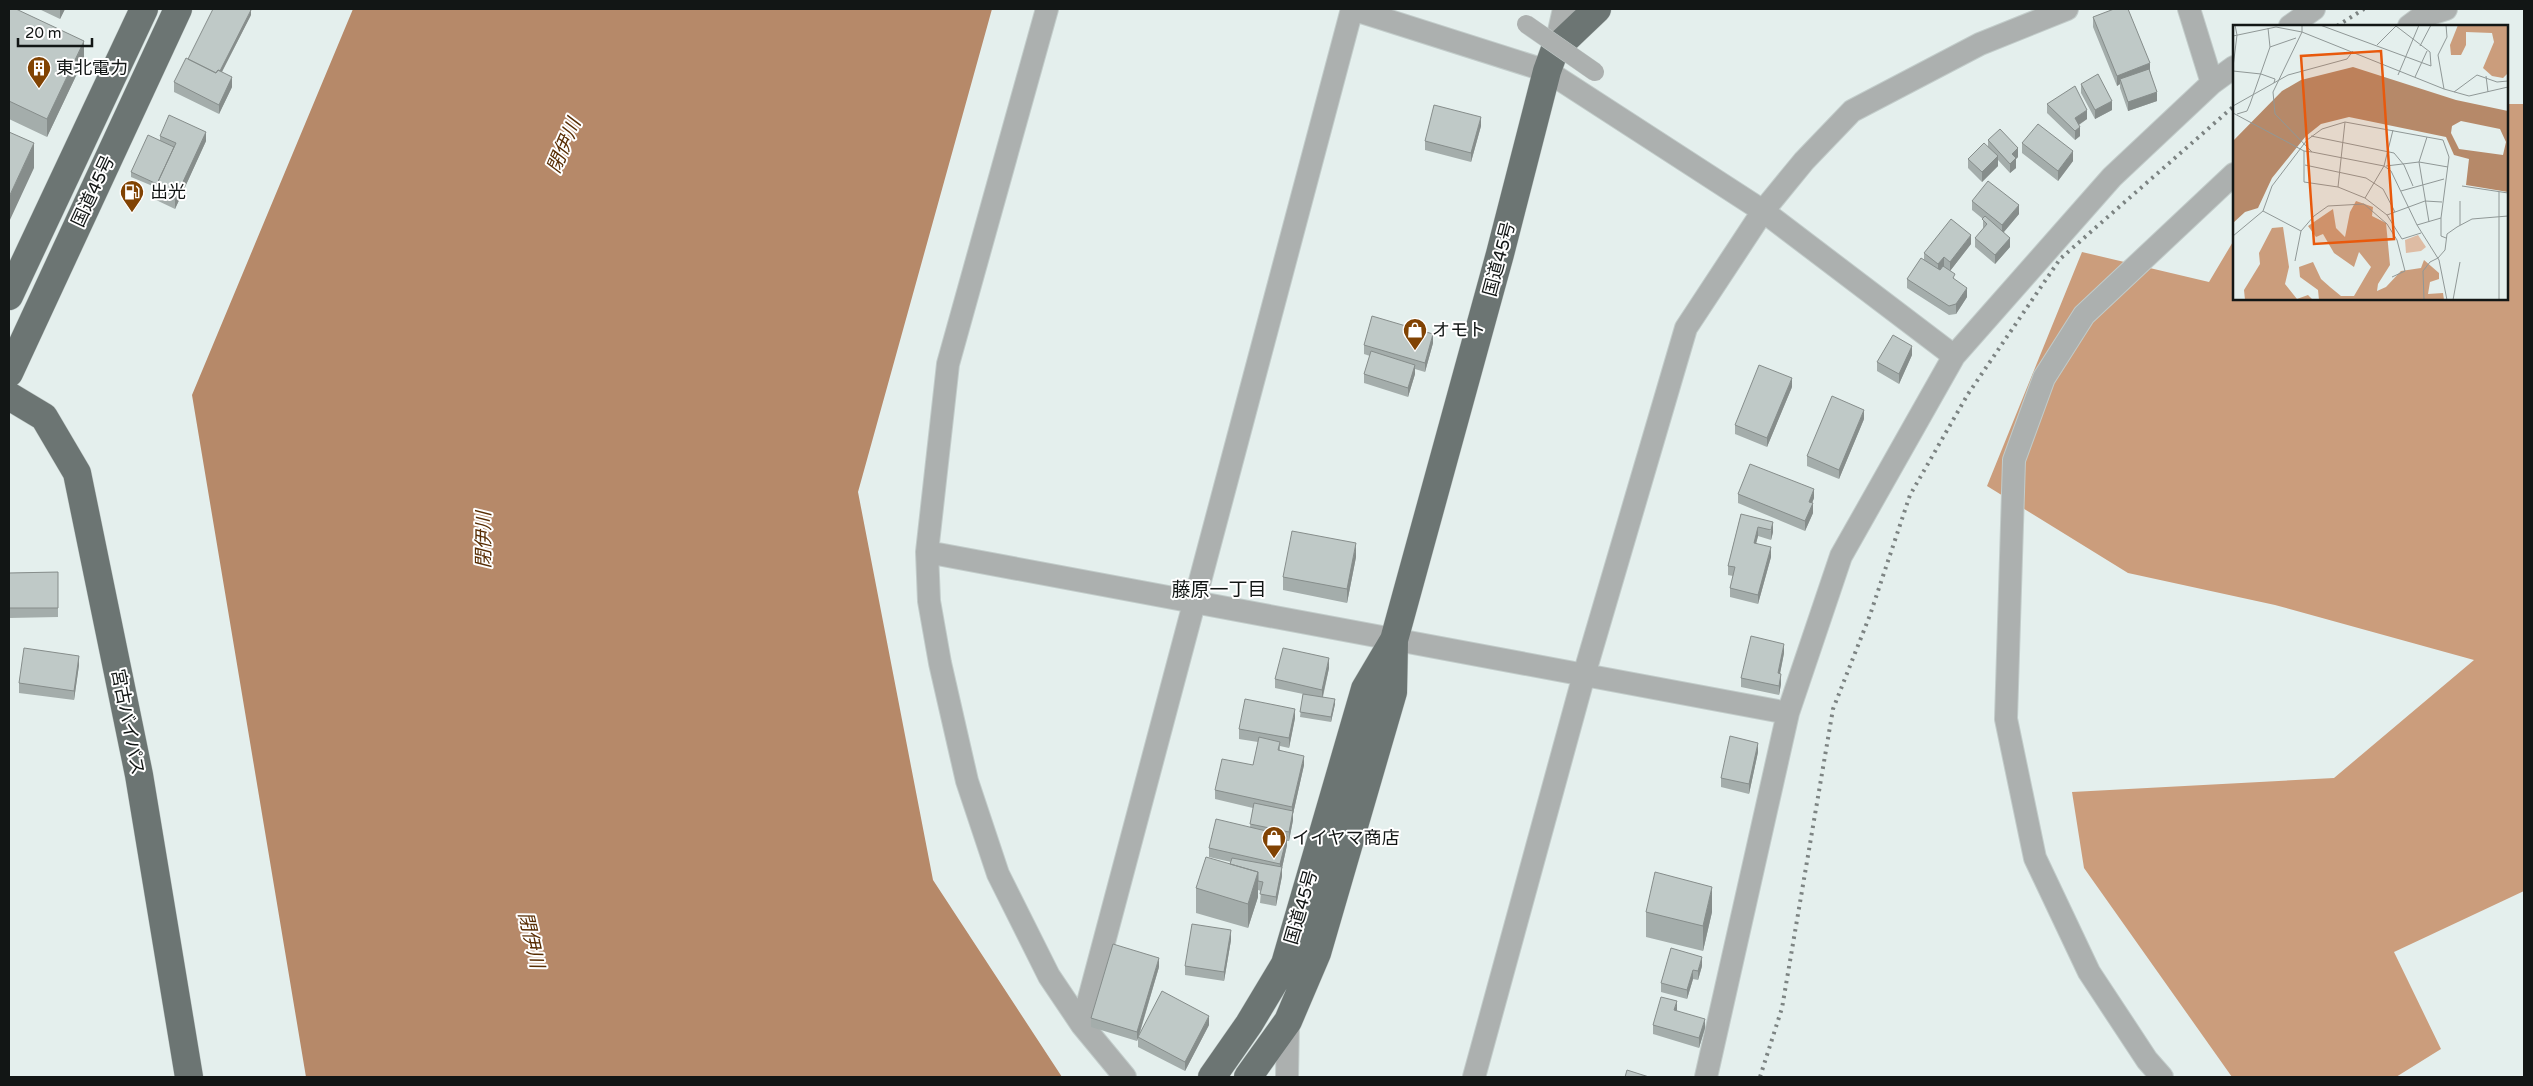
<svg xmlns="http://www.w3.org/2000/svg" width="2533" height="1086" font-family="'Varela Round','Noto Sans JP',sans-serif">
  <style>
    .forest { fill: #cb9d7c }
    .water { fill: #b68969 }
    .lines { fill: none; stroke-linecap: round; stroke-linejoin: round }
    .minor-casing { stroke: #c2ccca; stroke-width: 24 }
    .trunk-casing { stroke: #c2ccca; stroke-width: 29 }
    .minor { stroke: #acb0af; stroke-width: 22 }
    .trunk { stroke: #6c7573; stroke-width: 28 }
    .rail { stroke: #7c8382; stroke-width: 4; stroke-dasharray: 2.5 5; stroke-linecap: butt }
    .pedestrian-bridge-casing { stroke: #c2ccca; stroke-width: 19; stroke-linecap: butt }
    .pedestrian-bridge { stroke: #acb0af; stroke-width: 18 }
    .wall { fill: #a4adab }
    .shaded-wall { fill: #868d8b }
    .building { fill: #bfc9c7; stroke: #868d8b }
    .labels { text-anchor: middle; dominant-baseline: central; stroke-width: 4; stroke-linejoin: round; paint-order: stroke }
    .poi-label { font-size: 18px; fill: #121615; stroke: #fff; text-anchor: start }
    .street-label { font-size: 18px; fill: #121615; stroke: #fff }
    .water-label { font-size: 19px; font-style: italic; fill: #572c02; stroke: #fff }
    .neighbourhood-label { font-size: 19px; fill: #121615; stroke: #fff }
    .inset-road { fill: none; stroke: #909897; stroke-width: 1 }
    .view { fill: #e8590c; fill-opacity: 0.15; stroke: #e8590c; stroke-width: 2.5 }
    .inset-edge { fill: none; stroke: #121615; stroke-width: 2.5 }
  </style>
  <rect width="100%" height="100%" fill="#e4efed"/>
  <path class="forest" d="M 2507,104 L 2524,104 L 2524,891 L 2394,952 L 2441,1049 L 2396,1077 L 2232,1077 L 2084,868 L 2072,792 L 2334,778 L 2474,660 L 2275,605 L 2128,573 L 1987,486 L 2082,252 L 2209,282 L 2234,240 L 2234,299 L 2507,299 Z"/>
  <path class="water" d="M 353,9 L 992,9 L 858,492 L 933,880 L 1062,1077 L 306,1077 L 192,395 Z"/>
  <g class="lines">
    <g class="minor-casing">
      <path id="minor" d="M 1047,9 L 948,364 L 927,552 L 929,601 L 940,663 L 967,781 L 998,874 L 1049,976 L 1082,1025 L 1125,1077
        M 1352,9 L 1547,71 L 1763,211 L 1954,356 L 1841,556 L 1788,713 L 1706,1077
        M 2189,9 L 2212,83
        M 2290,26 L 2314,9
        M 2409,26 L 2421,17 L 2446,9
        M 1555,49 L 1564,9
        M 1954,356 L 2112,177 L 2212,83 L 2234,67
        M 927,552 L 1788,713
        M 1082,1025 L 1352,9
        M 1287,1077 L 1288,1021
        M 1474,1077 L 1584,675 L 1686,328 L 1763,211 L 1804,161 L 1852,111 L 1980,44 L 2067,9
        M 2162,1077 L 2147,1060 L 2089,972 L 2035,858 L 2006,719 L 2014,460 L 2044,378 L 2084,315 L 2234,174"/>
    </g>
    <g class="trunk-casing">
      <path id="trunk" d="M 9,296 L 144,9
        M 9,373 L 178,9
        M 9,396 L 44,417 L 77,473 L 139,775 L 189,1077
        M 1212,1077 L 1249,1024 L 1285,964 L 1365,689 L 1394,640 L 1500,254 L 1547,71 L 1555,49 L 1597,9
        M 1248,1077 L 1288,1021 L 1317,953 L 1393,692 L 1394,641"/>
    </g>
    <use href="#minor" class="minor"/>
    <use href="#trunk" class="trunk"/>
    <path class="rail" d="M 2337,26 L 2364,9
      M 1760,1077 L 1782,1008 L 1833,709 L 1870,615 L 1910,495 L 1968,394 L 2060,259 L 2234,106"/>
    <g class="pedestrian-bridge-casing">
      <path id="pedestrian-bridge" d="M 1526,24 L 1595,72"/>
    </g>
    <use href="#pedestrian-bridge" class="pedestrian-bridge"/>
  </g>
  <path class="wall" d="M 9,9 L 84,59 L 47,137 L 9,119 Z
    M 39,9 L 65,9 L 60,19 Z
    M 251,15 L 222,72 L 232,87 L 219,114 L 174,92 L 174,82 L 188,59 Z
    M 2093,17 L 2150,70 L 2157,101 L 2128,111 L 2120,88 L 2120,84 L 2117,86 L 2093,27 Z
    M 2081,84 L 2112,110 L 2095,119 L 2081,93 Z
    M 2047,104 L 2087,119 L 2079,125 L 2080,136 L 2075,140 L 2047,113 Z
    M 1481,126 L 1471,162 L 1425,150 L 1425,141 Z
    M 160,136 L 206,141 L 175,209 L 154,199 L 154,190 L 155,187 L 131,177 L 131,172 L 160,140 Z
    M 1988,140 L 2018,157 L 2016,159 L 2016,168 L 2010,173 L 1998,160 L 1998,166 L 1982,182 L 1968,168 L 1968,159 L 1988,147 Z
    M 2022,143 L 2073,161 L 2058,181 L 2022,153 Z
    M 1972,201 L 2019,214 L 2004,232 L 2010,247 L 1995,264 L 1975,247 L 1975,238 L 1983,229 L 1983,219 L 1972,210 Z
    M 1971,244 L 1950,271 L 1955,280 L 1967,297 L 1956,314 L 1949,315 L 1907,288 L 1907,279 L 1924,260 L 1924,253 Z
    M 1433,343 L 1425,372 L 1415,369 L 1415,374 L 1408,397 L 1364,383 L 1364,374 L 1370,356 L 1364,354 L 1364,345 Z
    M 1912,355 L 1899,384 L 1877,371 L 1877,362 Z
    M 1792,387 L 1767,447 L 1735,434 L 1735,425 Z
    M 1864,419 L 1839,479 L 1807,466 L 1807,456 Z
    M 1738,494 L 1814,498 L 1812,503 L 1813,513 L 1805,531 L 1738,503 Z
    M 1741,514 L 1773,532 L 1771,540 L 1758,536 L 1756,543 L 1771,557 L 1758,604 L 1730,597 L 1730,588 L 1733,576 L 1728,575 L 1728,566 Z
    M 1356,557 L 1347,603 L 1283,590 L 1283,577 Z
    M 58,572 L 58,617 L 9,618 L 9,573 Z
    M 1784,653 L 1780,674 L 1781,684 L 1779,695 L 1741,687 L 1741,678 Z
    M 79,665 L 74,700 L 19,693 L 19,683 Z
    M 1329,668 L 1323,697 L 1335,704 L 1331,722 L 1300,717 L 1303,694 L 1275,688 L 1275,679 Z
    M 1295,718 L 1289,748 L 1280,746 L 1280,751 L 1304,765 L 1293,814 L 1293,820 L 1289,841 L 1287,841 L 1287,845 L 1282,868 L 1282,876 L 1276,906 L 1260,903 L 1261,891 L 1258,890 L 1258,897 L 1248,928 L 1196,913 L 1196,888 L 1230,864 L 1231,862 L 1209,857 L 1209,848 L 1250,827 L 1253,808 L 1215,799 L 1215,790 L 1253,765 L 1258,742 L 1239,739 L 1239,729 Z
    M 1758,752 L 1749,794 L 1721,787 L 1721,778 Z
    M 1646,912 L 1712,912 L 1703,951 L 1646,937 Z
    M 1231,940 L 1224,981 L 1185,975 L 1185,966 Z
    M 1702,966 L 1698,980 L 1693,979 L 1687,999 L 1661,992 L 1661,983 Z
    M 1159,967 L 1139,1036 L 1209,1025 L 1185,1071 L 1138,1047 L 1138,1038 L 1137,1041 L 1091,1027 L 1091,1018 Z
    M 1676,1011 L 1705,1028 L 1699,1048 L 1653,1034 L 1653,1025 Z"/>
  <path class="shaded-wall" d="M 61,9 L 65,9 L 60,19 L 60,10 Z
    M 251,10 L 251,15 L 216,83 L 216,78 Z
    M 84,41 L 84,59 L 47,137 L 47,119 Z
    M 2150,63 L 2150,72 L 2120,79 L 2120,84 L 2117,86 L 2117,76 Z
    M 232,77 L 232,87 L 219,114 L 219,105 Z
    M 2157,92 L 2157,101 L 2128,111 L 2128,102 Z
    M 2112,101 L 2112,110 L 2095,119 L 2095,110 Z
    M 2087,110 L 2087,119 L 2075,127 L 2075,118 Z
    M 1481,117 L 1481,126 L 1471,162 L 1471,153 Z
    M 2080,127 L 2080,136 L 2075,140 L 2075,131 Z
    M 206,132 L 206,141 L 175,209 L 175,199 Z
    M 34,143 L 34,168 L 9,222 L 9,197 Z
    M 2018,148 L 2018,157 L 2016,159 L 2016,168 L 2010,173 L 2010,164 L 2012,154 Z
    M 2073,151 L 2073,161 L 2058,181 L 2058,171 Z
    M 1998,156 L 1998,166 L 1982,182 L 1982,172 Z
    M 2019,205 L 2019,214 L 2002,234 L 2002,225 Z
    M 1971,235 L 1971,244 L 1950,271 L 1950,262 Z
    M 2010,238 L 2010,247 L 1995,264 L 1995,255 Z
    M 1944,257 L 1944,266 L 1938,273 L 1938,264 Z
    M 1967,288 L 1967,297 L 1956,314 L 1956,304 Z
    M 1433,334 L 1433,343 L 1425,372 L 1425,363 Z
    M 1912,346 L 1912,355 L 1899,384 L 1899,374 Z
    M 1415,365 L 1415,374 L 1408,397 L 1408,388 Z
    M 1792,378 L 1792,387 L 1767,447 L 1767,438 Z
    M 1864,410 L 1864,419 L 1839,479 L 1839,470 Z
    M 1814,489 L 1814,498 L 1809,511 L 1809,502 Z
    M 1813,503 L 1813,513 L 1805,531 L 1805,521 Z
    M 1773,522 L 1773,532 L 1771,540 L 1771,530 Z
    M 1758,527 L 1758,536 L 1754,552 L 1754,543 Z
    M 1356,543 L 1356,557 L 1347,603 L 1347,589 Z
    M 1771,547 L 1771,557 L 1758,604 L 1758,595 Z
    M 1784,644 L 1784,653 L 1778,683 L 1778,673 Z
    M 79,656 L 79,665 L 74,700 L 74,691 Z
    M 1329,658 L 1329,668 L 1322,699 L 1322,690 Z
    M 1781,674 L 1781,684 L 1779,695 L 1779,686 Z
    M 1335,699 L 1335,704 L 1331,722 L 1331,717 Z
    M 1295,709 L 1295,718 L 1289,748 L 1289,738 Z
    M 1758,743 L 1758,752 L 1749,794 L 1749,784 Z
    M 1304,756 L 1304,765 L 1293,814 L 1293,820 L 1289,841 L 1289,832 L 1292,814 L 1292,807 Z
    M 1287,836 L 1287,845 L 1282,868 L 1282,876 L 1276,906 L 1276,897 L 1280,874 L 1280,864 Z
    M 1258,872 L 1258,897 L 1248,928 L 1248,904 Z
    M 1712,887 L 1712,912 L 1703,951 L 1703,926 Z
    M 1231,930 L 1231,940 L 1224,981 L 1224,972 Z
    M 1702,957 L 1702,966 L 1698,980 L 1698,971 Z
    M 1159,958 L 1159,967 L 1137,1041 L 1137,1032 Z
    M 1693,970 L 1693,979 L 1687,999 L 1687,990 Z
    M 1677,1001 L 1677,1010 L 1674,1019 L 1674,1010 Z
    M 1209,1016 L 1209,1025 L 1185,1071 L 1185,1062 Z
    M 1705,1019 L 1705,1028 L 1699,1048 L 1699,1038 Z"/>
  <path class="building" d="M 9,9 L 16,9 L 84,41 L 47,119 L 9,101 Z
    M 213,9 L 248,9 L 251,10 L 220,71 L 218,70 L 216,73 L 188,59 Z
    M 2114,9 L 2128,9 L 2150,63 L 2117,76 L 2093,17 Z
    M 186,58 L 216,73 L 218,70 L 232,77 L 219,105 L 174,82 Z
    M 2149,69 L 2157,92 L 2128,102 L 2120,79 Z
    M 2098,74 L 2112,101 L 2095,110 L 2081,84 Z
    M 2075,86 L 2087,110 L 2075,118 L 2080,127 L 2075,131 L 2047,104 Z
    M 1434,105 L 1481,117 L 1471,153 L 1425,141 Z
    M 169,115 L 206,132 L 175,199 L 154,190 L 176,143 L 160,136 Z
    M 2038,124 L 2073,151 L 2058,171 L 2022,143 Z
    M 2000,129 L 2018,148 L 2012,154 L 2016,158 L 2010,164 L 1988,140 Z
    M 9,132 L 34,143 L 9,197 Z
    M 148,135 L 174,147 L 157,184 L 131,172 Z
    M 1984,143 L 1998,156 L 1982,172 L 1968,159 Z
    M 1988,181 L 2019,205 L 2002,225 L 1972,201 Z
    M 1985,216 L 2010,238 L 1995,255 L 1975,238 L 1987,224 L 1982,219 Z
    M 1951,219 L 1971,235 L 1950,262 L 1944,257 L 1938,264 L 1924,253 Z
    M 1921,258 L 1940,270 L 1943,266 L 1955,274 L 1953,278 L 1967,288 L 1956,304 L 1949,306 L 1907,279 Z
    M 1372,316 L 1433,334 L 1425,363 L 1364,345 Z
    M 1893,335 L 1912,346 L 1899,374 L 1877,362 Z
    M 1371,351 L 1415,365 L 1408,388 L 1364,374 Z
    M 1759,365 L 1792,378 L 1767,438 L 1735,425 Z
    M 1832,396 L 1864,410 L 1839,470 L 1807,456 Z
    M 1750,464 L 1814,489 L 1809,502 L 1813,503 L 1805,521 L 1738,494 Z
    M 1741,514 L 1773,522 L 1771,530 L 1758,527 L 1754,543 L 1771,547 L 1758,595 L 1730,588 L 1735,567 L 1728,566 Z
    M 1292,531 L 1356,543 L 1347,589 L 1283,577 Z
    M 58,572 L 58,608 L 9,608 L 9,573 Z
    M 1751,636 L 1784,644 L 1778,673 L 1781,674 L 1779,686 L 1741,678 Z
    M 24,648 L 79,656 L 74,691 L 19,683 Z
    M 1283,648 L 1329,658 L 1322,690 L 1275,679 Z
    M 1303,694 L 1335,699 L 1331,717 L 1300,712 Z
    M 1245,699 L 1295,709 L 1289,738 L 1239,729 Z
    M 1730,736 L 1758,743 L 1749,784 L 1721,778 Z
    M 1259,737 L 1280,742 L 1278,750 L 1304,756 L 1292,807 L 1215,790 L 1222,759 L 1253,765 Z
    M 1254,803 L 1293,811 L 1289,832 L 1250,824 Z
    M 1216,819 L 1287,836 L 1280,864 L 1209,848 Z
    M 1206,857 L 1258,872 L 1248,904 L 1196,888 Z
    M 1232,858 L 1282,867 L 1276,897 L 1260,894 L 1263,882 L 1258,881 L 1258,872 L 1230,864 Z
    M 1655,872 L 1712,887 L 1703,926 L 1646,912 Z
    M 1192,924 L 1231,930 L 1224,972 L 1185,966 Z
    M 1113,944 L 1159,958 L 1137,1032 L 1091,1018 Z
    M 1671,948 L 1702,957 L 1698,971 L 1693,970 L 1687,990 L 1661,983 Z
    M 1162,991 L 1209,1016 L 1185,1062 L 1138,1037 Z
    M 1661,997 L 1677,1001 L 1674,1010 L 1705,1019 L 1699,1038 L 1653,1025 Z
    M 1627,1070 L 1649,1077 L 1625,1077 Z"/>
  <defs>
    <g id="building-pin" transform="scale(1.25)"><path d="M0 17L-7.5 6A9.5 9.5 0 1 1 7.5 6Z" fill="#814303" stroke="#fff"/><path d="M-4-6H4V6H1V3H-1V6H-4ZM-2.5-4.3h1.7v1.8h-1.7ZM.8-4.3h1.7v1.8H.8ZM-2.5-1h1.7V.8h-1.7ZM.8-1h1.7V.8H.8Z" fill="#fff"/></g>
    <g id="fuel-pin" transform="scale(1.25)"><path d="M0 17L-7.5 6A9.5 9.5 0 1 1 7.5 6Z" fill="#814303" stroke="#fff"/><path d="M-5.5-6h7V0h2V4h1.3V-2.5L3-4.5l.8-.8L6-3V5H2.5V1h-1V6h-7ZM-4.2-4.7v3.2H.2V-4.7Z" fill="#fff"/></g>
    <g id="shop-pin" transform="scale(1.25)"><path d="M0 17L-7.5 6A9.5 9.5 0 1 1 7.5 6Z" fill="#814303" stroke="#fff"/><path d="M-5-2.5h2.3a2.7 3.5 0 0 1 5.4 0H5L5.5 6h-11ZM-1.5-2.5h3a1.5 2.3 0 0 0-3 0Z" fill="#fff"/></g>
  </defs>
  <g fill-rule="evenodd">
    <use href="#building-pin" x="39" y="68"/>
    <use href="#fuel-pin" x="132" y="192"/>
    <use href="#shop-pin" x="1415" y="330"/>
    <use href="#shop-pin" x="1274" y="838"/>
  </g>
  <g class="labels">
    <g class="poi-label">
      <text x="56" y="68">東北電力</text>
      <text x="150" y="192">出光</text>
      <text x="1432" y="330">オモト</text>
      <text x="1292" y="838">イイヤマ商店</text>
    </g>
    <g class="street-label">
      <text transform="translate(93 191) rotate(-65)">国道45号</text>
      <text transform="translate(1499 259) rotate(-75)">国道45号</text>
      <text transform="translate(128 722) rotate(79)">宮古バイパス</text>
      <text transform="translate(1301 907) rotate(-74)">国道45号</text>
    </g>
    <g class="water-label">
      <text transform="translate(564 146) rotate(-67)">閉伊川</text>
      <text transform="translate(484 540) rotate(-90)">閉伊川</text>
      <text transform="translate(531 940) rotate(77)">閉伊川</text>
    </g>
    <g class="neighbourhood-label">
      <text x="1219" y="590">藤原一丁目</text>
    </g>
  </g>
  <g transform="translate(2233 25)">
    <rect width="275" height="275" fill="#e4efed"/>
    <path d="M 185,210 L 193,222 L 188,226 L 173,228 L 172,215 Z" fill="#debca4"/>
    <path d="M 225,0 L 275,0 L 275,48 L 270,53 L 259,51 L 250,43 L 261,17 L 259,8 L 233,7 L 233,20 L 228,30 L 218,30 L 217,20 ZM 123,176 L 140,182 L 139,191 L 153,198 L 157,240 L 145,259 L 144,266 L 153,262 L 168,246 L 188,243 L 191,235 L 206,248 L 206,254 L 197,257 L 195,269 L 210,268 L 211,275 L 86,275 L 85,265 L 67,252 L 66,242 L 80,237 L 88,254 L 97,262 L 108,271 L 121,271 L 138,242 L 126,227 L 121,242 L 101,228 L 90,209 L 83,212 L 75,201 L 100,184 L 103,203 L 112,212 L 117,187 ZM 50,202 L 56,242 L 52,259 L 64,274 L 75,270 L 80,275 L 12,275 L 11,265 L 27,239 L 26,228 L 39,203 Z" fill="#cb9d7c"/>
    <path d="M 120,42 L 223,75 L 275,86 L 275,167 L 233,160 L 236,134 L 221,130 L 213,112 L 116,92 L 88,99 L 73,111 L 39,153 L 25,183 L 12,187 L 0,198 L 0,116 L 49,66 L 68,55 ZM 228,96 L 267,104 L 273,117 L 270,130 L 226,124 L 218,108 L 219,101 Z" fill="#b68969" fill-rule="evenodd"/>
    <path class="inset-road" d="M 87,0 L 198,41 L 197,27 L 163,1M 69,7 L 40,67 L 42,89 L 79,127 L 151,141 L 158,146 L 184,200 L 206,235 L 214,275M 69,7 L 211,64M 0,11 L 43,2 L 69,7 L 69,0M 144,20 L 164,0M 187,21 L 198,0M 37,22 L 63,13M 0,42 L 4,10 L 2,0M 0,46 L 28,49 L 42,54 L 41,58M 165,50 L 186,0M 253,51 L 255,67M 182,52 L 194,26M 211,64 L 236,71 L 275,62M 211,64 L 205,30 L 214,12 L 213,0M 221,67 L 244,50 L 264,57 L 275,56M 0,81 L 55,50 L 114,34 L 120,26M 0,88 L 71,126 L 79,127M 4,89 L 14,86 L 17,79 L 37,22 L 35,3M 78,111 L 161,128 L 171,140 L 180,161M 194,112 L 186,137 L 196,197M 71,126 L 71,157 L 105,162 L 132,173 L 151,141 L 160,105M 72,140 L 133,153 L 150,164 L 162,187M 153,141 L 186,137 L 215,142M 229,161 L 275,168M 105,162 L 112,97M 168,166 L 211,154M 132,173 L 154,190 L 169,214 L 188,208M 30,186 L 68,206 L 62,236M 154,190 L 192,176 L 209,177M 184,200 L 208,193M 227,200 L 227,176M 68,206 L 81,191 L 95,181 L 131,179 L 154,199 L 164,215 L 172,246 L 159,252M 0,211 L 30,186 L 39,161 L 74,115 L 89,104 L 112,97 L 210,115 L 216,132 L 208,193 L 208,211 L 213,213M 205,233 L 212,225 L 214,209 L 224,202 L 239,194 L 275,191M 191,275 L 190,246 L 197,237 L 205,233M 220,275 L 227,237M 266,275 L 266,167"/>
    <path class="view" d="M 148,26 L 161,214 L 81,219 L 68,31 Z"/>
    <rect width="275" height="275" class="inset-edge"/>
  </g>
  <rect width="2533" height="1086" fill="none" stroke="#121615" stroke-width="20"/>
  <path d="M18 38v8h74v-8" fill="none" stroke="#121615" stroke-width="2.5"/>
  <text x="25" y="38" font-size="15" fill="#121615" stroke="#ffffff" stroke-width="4" paint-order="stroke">20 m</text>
</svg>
